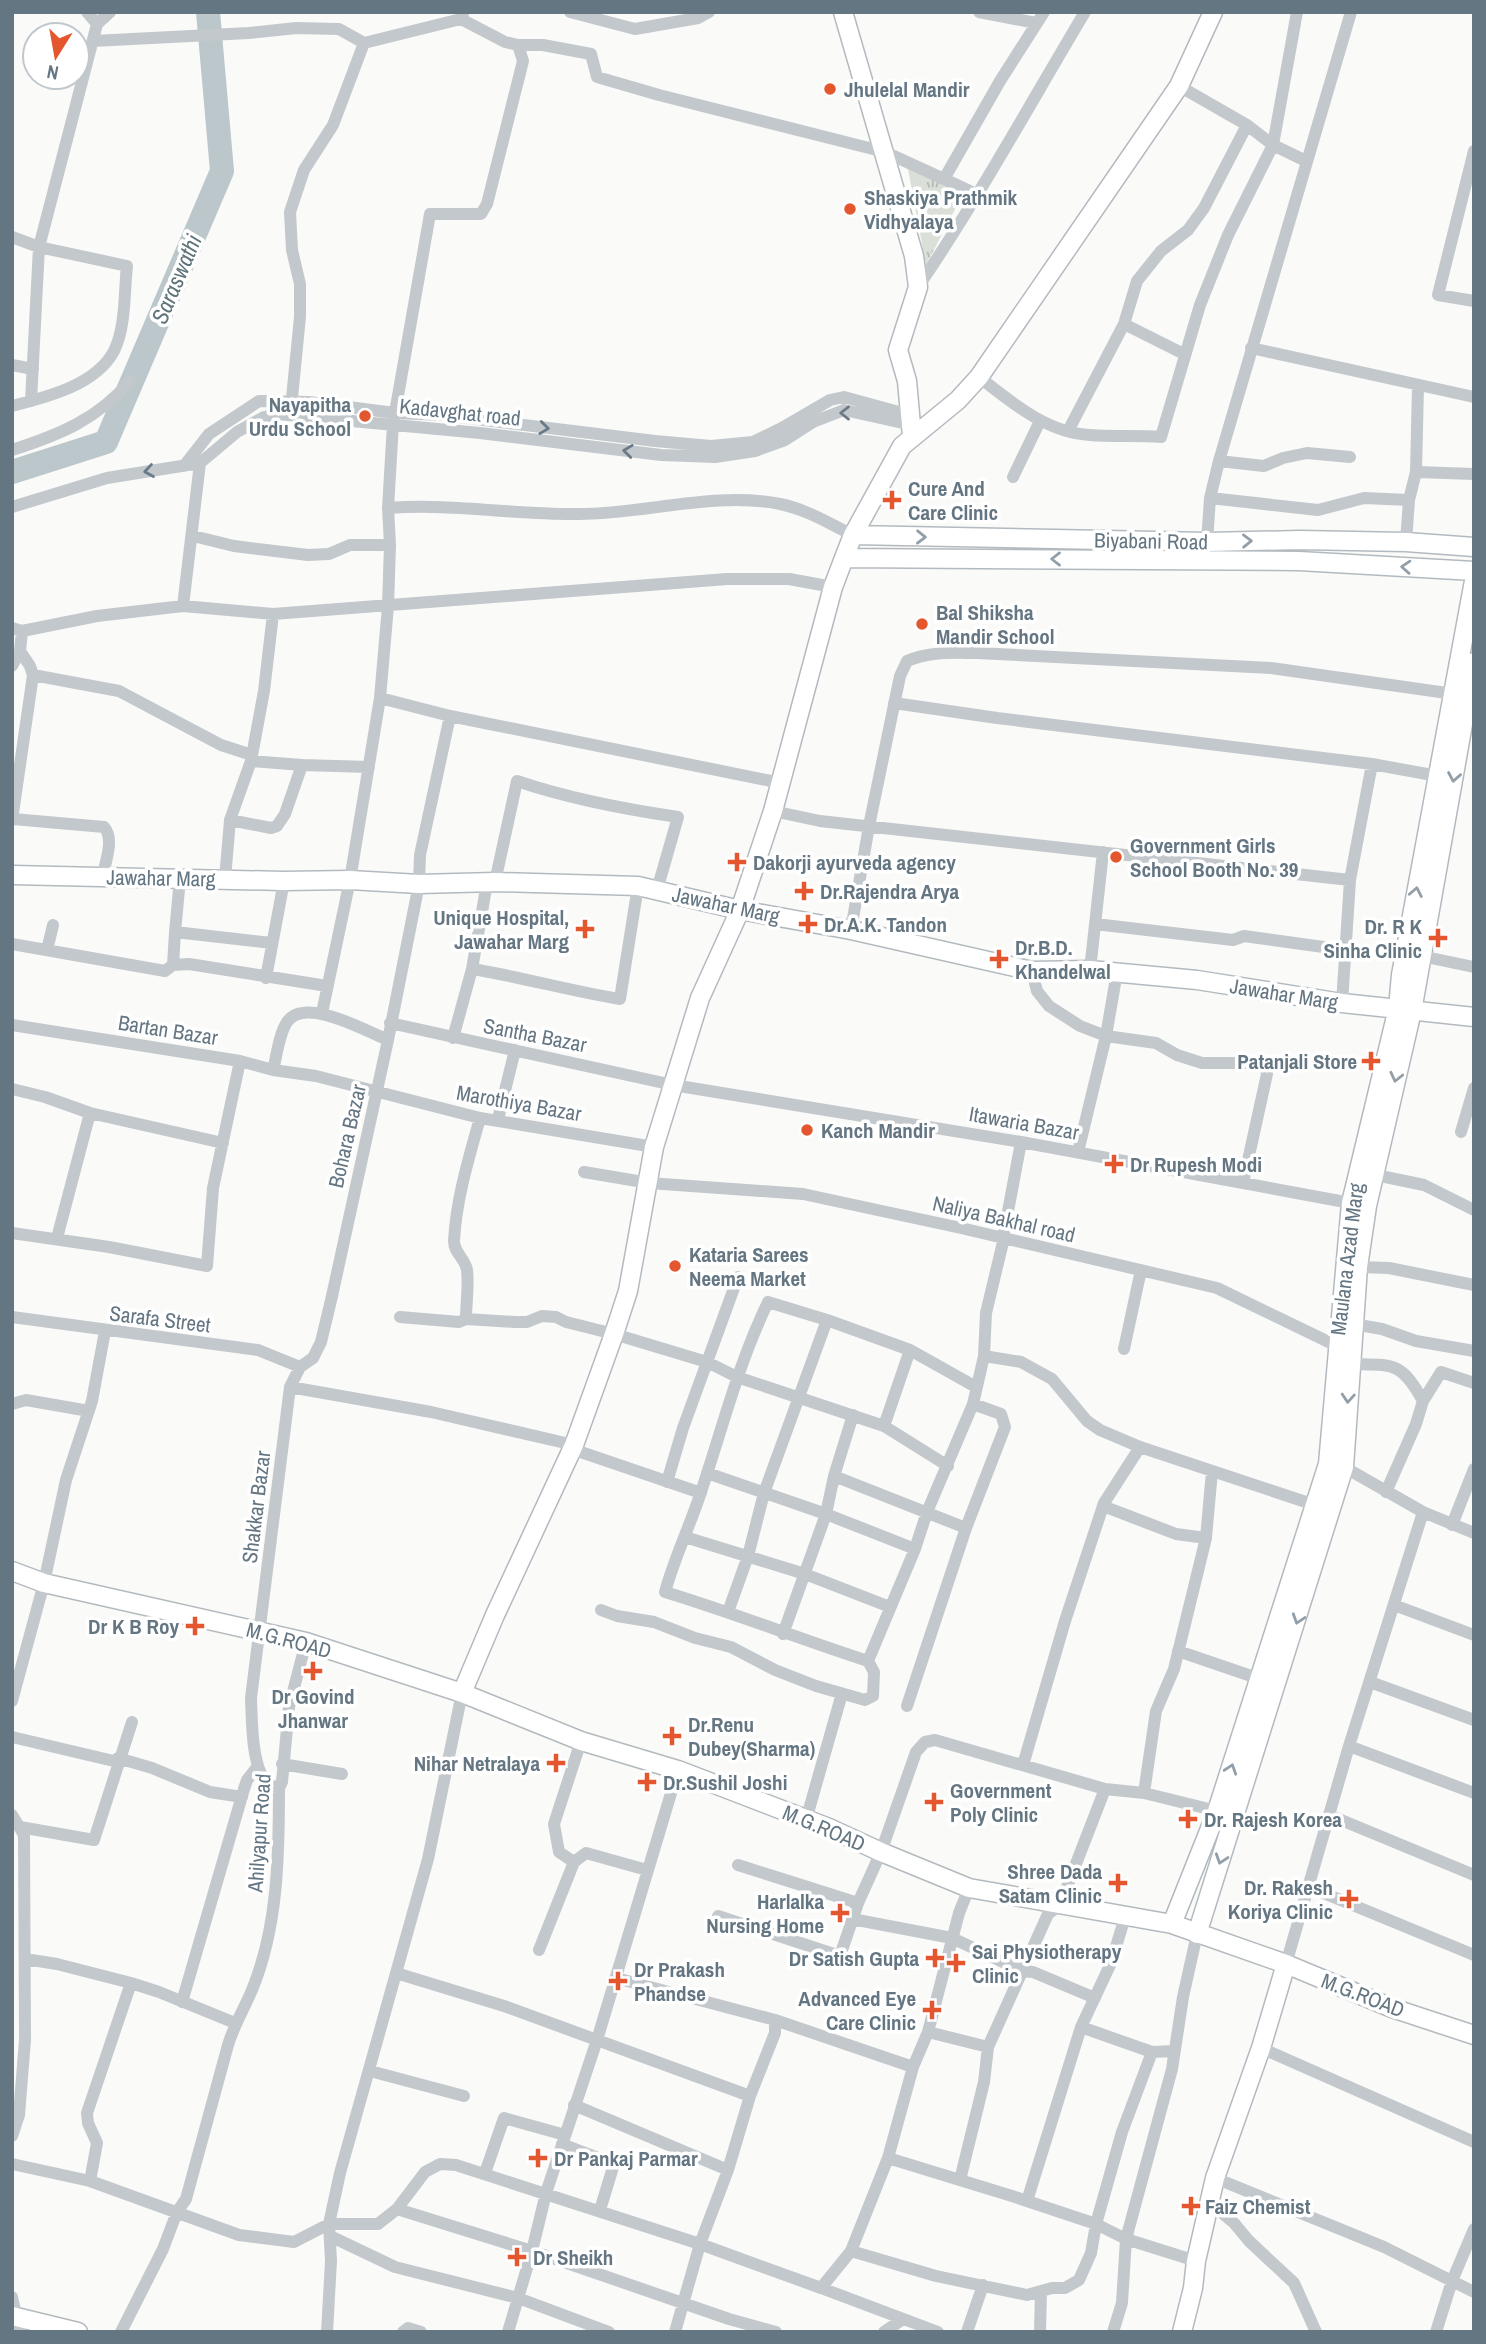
<svg xmlns="http://www.w3.org/2000/svg" width="1486" height="2344" font-family="'Archivo Narrow',sans-serif">
  <style>
    .grass { fill: url(#grass-tufts) }
    .lines { fill: none; stroke-linecap: round; stroke-linejoin: round }
    .river { stroke: #bbc7cb; stroke-width: 24 }
    .secondary-casing { stroke: #b3babf; stroke-width: 21 }
    .street { stroke: #c3c8cc; stroke-width: 12 }
    .secondary { stroke: #fff; stroke-width: 18 }
    .oneway { stroke: #6a7a87 }
    .oneway2 { stroke: #939fa8 }
    .poi-dot { fill: #e4572e; stroke: #fff; stroke-width: 2.5 }
    .labels { text-anchor: middle; dominant-baseline: central; stroke-width: 7; stroke-linejoin: round; paint-order: stroke }
    .poi-label { font-size: 21px; font-weight: bold; fill: #657683; stroke: #fff; text-anchor: start }
    .street-label { font-size: 21px; fill: #657683; stroke: #fff }
    .water-label { font-size: 23px; font-style: italic; fill: #60757c; stroke: #fff }
  </style>
  <defs>
    <pattern id="grass-tufts" width="24" height="20" patternUnits="userSpaceOnUse" patternTransform="scale(1.75)"><rect width="24" height="20" fill="#dadfd7"/><path d="M3 7l-1-3M5 7V3M7 7l1-3M15 17l-1-3M17 17v-4M19 17l1-3" fill="none" stroke="#b4b9b4"/></pattern>
  </defs>
  <rect width="100%" height="100%" fill="#fafaf8"/>
  <path class="grass" d="M 908,169 L 964,192 L 926,265 Z"/>
  <g class="lines">
    <path class="river" d="M 12,472 L 106,442 L 222,171 L 208,12"/>
    <g class="secondary-casing">
      <path id="secondary" d="M 843,12 L 914,256 L 918,287 L 898,350 L 907,381 L 912,436
        M 853,535 L 1207,542 L 1300,540 L 1406,542 L 1474,547
        M 844,558 L 1299,561 L 1474,571
        M 12,875 L 284,881 L 350,880 L 419,884 L 495,882 L 638,886 L 740,910 L 851,930 L 1032,971 L 1090,970 L 1197,980 L 1342,1003 L 1474,1017
        M 12,1571 L 44,1583 L 306,1642 L 462,1693 L 581,1741 L 678,1770 L 829,1828 L 881,1852 L 969,1888 L 1172,1924 L 1286,1964 L 1392,2008 L 1474,2035
        M 462,1693 L 495,1615 L 574,1445 L 614,1334 L 628,1291 L 654,1147 L 700,998 L 740,910 L 773,811 L 833,587 L 844,558 L 853,535 L 902,446 L 958,400 L 979,377 L 1179,86 L 1213,12
        M 1172,1924 L 1217,1811 L 1328,1464 L 1351,1203 L 1398,1008 L 1401,975 L 1474,581
        M 1197,1934 L 1344,1467 L 1358,1267 L 1367,1206 L 1412,1011 L 1474,662
        M 12,2316 L 78,2332
        M 1182,2332 L 1193,2288 L 1196,2261 L 1215,2178 L 1261,2048 L 1286,1964"/>
    </g>
    <path class="street" d="M 87,12 L 97,24
      M 570,12 L 635,29 L 698,18 L 709,12
      M 979,12 L 1036,23
      M 93,41 L 249,33 L 296,28 L 339,29 L 364,43
      M 518,45 L 543,45 L 591,54 L 597,77 L 659,95 L 885,152 L 944,179 L 1000,81 L 1044,12
      M 1179,86 L 1247,125 L 1273,145 L 1306,161
      M 1474,151 L 1438,295 L 1474,301
      M 944,179 L 976,194
      M 12,237 L 39,247 L 127,266 C 124,292 126,327 114,351 C 96,385 47,397 12,406
      M 918,287 C 978,199 1030,104 1085,12
      M 1124,324 L 1184,354
      M 1251,348 L 1474,397
      M 12,365 L 33,369
      M 979,377 C 1011,402 1047,433 1090,435 C 1113,437 1137,435 1161,437 L 1200,305 L 1228,235 L 1273,145 L 1297,12
      M 31,401 L 39,247 L 97,24 L 110,12
      M 291,408 L 300,317 L 300,284 L 292,250 L 290,212 L 304,170 L 333,125 L 364,43 L 461,19 L 463,13
      M 1068,431 L 1124,324 L 1137,281 L 1161,251 L 1188,230 L 1204,208 L 1247,125
      M 12,450 C 59,435 98,419 130,381
      M 1219,461 L 1264,466 L 1283,458 L 1307,453 L 1350,457
      M 184,466 L 209,434 L 259,401 L 309,402 L 395,413 L 443,415 L 655,441 L 711,446 L 753,442 L 782,428 L 830,400 L 844,397 L 910,415
      M 1416,472 L 1474,474
      M 1013,477 L 1040,421
      M 1210,498 L 1318,510 L 1364,498 L 1409,500
      M 12,507 L 107,478 L 200,463 L 237,432 L 264,417 L 277,414 L 480,433 L 661,455 L 715,457 L 755,451 L 785,440 L 813,422 L 844,410 L 912,425
      M 388,508 C 452,503 515,515 579,514 C 644,514 716,491 780,504 C 806,509 830,524 853,535
      M 193,536 L 234,546 L 308,555 L 329,554 L 350,545 L 390,545
      M 1207,542 L 1210,498 L 1219,461 L 1351,12
      M 1406,542 L 1409,500 L 1416,472 L 1418,386
      M 183,606 L 200,463
      M 12,628 L 22,631 L 97,616 L 183,606 L 273,614 L 727,579 L 789,579 L 833,587
      M 12,666 L 20,651 L 22,631
      M 33,675 L 119,691 L 221,745 L 252,755
      M 380,698 L 450,716 L 781,783
      M 894,703 L 997,718 L 1372,764 L 1438,776
      M 302,765 L 369,767
      M 773,811 L 820,821 L 1350,880
      M 13,819 L 104,827 C 115,839 105,863 102,878
      M 12,820 L 33,675 L 30,666 L 20,651
      M 230,820 L 271,828 L 277,826 L 285,814 L 302,765 L 251,761
      M 225,879 L 230,820 L 251,761 L 264,691 L 273,614
      M 495,882 L 517,781 C 570,799 623,809 678,817 L 657,890
      M 1095,924 L 1233,940 L 1244,936 L 1345,950
      M 851,930 L 869,826 L 900,676 L 907,661 C 930,651 952,653 977,653 L 1271,668 L 1454,694
      M 175,932 L 180,879
      M 12,944 L 165,971 L 173,965 L 189,964 L 327,986
      M 47,950 L 53,925
      M 1421,956 L 1474,967
      M 173,965 L 175,932 L 272,943
      M 472,969 C 522,977 570,991 620,999 L 638,886
      M 1090,970 L 1103,852
      M 1032,971 L 1037,991 L 1049,1006 L 1080,1026 L 1106,1036 L 1156,1043 L 1177,1055 L 1202,1063 L 1253,1063 L 1261,1065 L 1266,1069 L 1267,1074 L 1243,1183
      M 266,978 L 284,881
      M 1342,1003 L 1350,880 L 1372,764
      M 322,1013 L 350,880 L 380,698 L 388,606 L 390,545 L 388,508 L 393,424 L 430,214 L 481,214 L 487,204 L 523,61 L 518,45 L 505,42 L 461,19
      M 390,1023 L 673,1085 L 1021,1142 L 1356,1204
      M 12,1025 L 240,1061 L 273,1070 L 316,1076 L 480,1118 L 654,1147
      M 453,1038 L 472,969 L 487,883
      M 273,1070 C 277,1055 279,1034 287,1022 C 305,996 366,1031 388,1040
      M 12,1089 L 45,1097 L 90,1113 L 223,1143
      M 498,1119 L 515,1050
      M 1461,1132 L 1474,1088
      M 1078,1152 L 1106,1036 L 1117,972
      M 584,1172 L 649,1183 L 803,1194 L 961,1228 L 1217,1288 L 1337,1346
      M 1366,1173 L 1424,1185 L 1474,1210
      M 12,1233 L 109,1247 L 207,1266 L 213,1188 L 240,1061
      M 57,1238 L 90,1113
      M 1003,1238 L 1021,1142
      M 1358,1267 L 1389,1268 L 1474,1285
      M 12,1317 L 258,1350 L 300,1367
      M 400,1317 L 459,1322 L 466,1319 C 466,1303 469,1285 467,1270 C 465,1258 454,1253 454,1241 C 456,1200 469,1157 480,1118
      M 466,1319 L 515,1322 L 527,1322 L 542,1316 L 556,1317 L 566,1322 L 614,1334 L 707,1362 L 737,1377 L 884,1426 L 948,1466
      M 1353,1324 L 1382,1329 L 1416,1341 L 1474,1351
      M 1124,1349 L 1141,1270
      M 984,1356 L 1021,1362 L 1052,1379 L 1087,1421 L 1100,1430 L 1140,1447 L 1321,1507
      M 1351,1364 C 1393,1365 1401,1361 1423,1401 L 1441,1372 L 1474,1383
      M 290,1387 L 431,1412 L 574,1445
      M 12,1404 L 26,1400 L 89,1411
      M 884,1426 L 910,1350
      M 572,1449 L 701,1493
      M 1336,1466 L 1344,1467 L 1423,1512 L 1474,1533
      M 707,1473 L 826,1514 L 915,1549
      M 834,1476 L 966,1528
      M 667,1482 L 683,1428 L 738,1277
      M 1386,1492 L 1416,1424 L 1423,1401
      M 1103,1506 L 1176,1534 L 1206,1538
      M 1452,1525 L 1474,1469
      M 685,1537 L 805,1574 L 890,1607
      M 1394,1605 L 1474,1635
      M 601,1610 L 617,1616 L 654,1622 L 695,1638 L 731,1647 L 775,1670 L 816,1686 L 865,1700 L 873,1696 L 874,1672 L 868,1661 L 915,1549 L 927,1512 L 973,1404 L 984,1356 L 986,1313 L 1004,1238
      M 728,1612 L 748,1556 L 764,1493 L 827,1320
      M 783,1634 L 826,1514 L 834,1476 L 853,1415
      M 1178,1651 L 1260,1679
      M 868,1661 C 800,1639 734,1613 665,1592 C 674,1559 689,1528 700,1495 C 722,1430 738,1364 768,1302 L 827,1320 L 910,1350 L 976,1387
      M 1370,1682 L 1474,1720
      M 12,1701 L 44,1583 L 66,1480 L 92,1401 L 105,1331
      M 907,1706 L 966,1528 L 1005,1427 L 1001,1414 L 973,1404
      M 12,1737 L 118,1762
      M 1349,1746 L 1474,1793
      M 118,1758 L 152,1768 L 210,1792 L 242,1797
      M 282,1764 L 342,1774
      M 1023,1765 L 1065,1621 L 1104,1503 L 1140,1447
      M 279,1788 C 276,1787 272,1786 269,1784 C 251,1771 252,1719 251,1698 L 290,1387 L 300,1367 L 313,1358 L 321,1342 L 332,1296 L 388,1040 L 419,884 L 420,855 L 450,716
      M 1144,1793 L 1156,1711 L 1174,1669 L 1206,1538 L 1212,1471
      M 12,1815 L 24,1835 L 25,2040 L 19,2115 L 12,2136
      M 1329,1815 L 1474,1875
      M 806,1820 L 841,1697 L 845,1695
      M 20,1827 L 94,1840 L 132,1722
      M 574,1862 L 559,1852 L 554,1824 L 581,1741
      M 738,1865 L 858,1903
      M 1309,1887 L 1474,1955
      M 718,1916 L 840,1956 L 858,1903 L 881,1852 L 916,1752 L 925,1742 L 935,1740 L 1105,1789
      M 852,1919 L 952,1938 L 1022,1971 L 1033,1972 L 1095,1998
      M 539,1950 L 574,1862 L 586,1853 L 647,1870
      M 25,1959 L 57,1964 L 131,1983 L 159,1992 L 235,2023
      M 1286,1964 L 1349,1746 L 1423,1512
      M 396,1973 L 504,2006 L 750,2096
      M 616,1978 L 775,2020 L 913,2067
      M 182,2002 L 244,1789 L 247,1780 L 258,1766
      M 1081,2027 L 1152,2052
      M 928,2032 L 988,2047
      M 1261,2048 L 1474,2142
      M 370,2071 L 464,2096
      M 574,2105 L 728,2170
      M 562,2144 L 614,2164 L 600,2210
      M 888,2158 L 1012,2196 L 1096,2224 L 1126,2239 L 1196,2261
      M 12,2164 L 90,2181 L 239,2235 L 294,2242 L 329,2224 L 378,2224 L 397,2209 L 425,2172 L 440,2164 L 456,2165 L 700,2244 L 821,2288 L 851,2251 L 888,2158 L 913,2067 L 928,2032 L 959,1913 L 969,1888
      M 485,2173 L 504,2118 L 565,2135
      M 1215,2178 L 1384,2247 L 1474,2292
      M 960,2180 L 984,2082 L 988,2047 L 1048,1914 L 1060,1905 L 1105,1789 L 1144,1793 L 1217,1811
      M 90,2181 L 97,2143 L 88,2123 L 87,2113 L 131,1983
      M 1027,2201 L 1081,2027 L 1111,1963 L 1126,1914
      M 1210,2203 L 1234,2223 L 1249,2241 L 1294,2283 L 1316,2332
      M 397,2209 L 532,2251 L 729,2319 L 776,2332
      M 330,2236 L 395,2267 L 518,2298 L 609,2332
      M 851,2251 L 936,2276 L 1027,2295 L 1052,2288 L 1065,2288 L 1079,2280 L 1091,2253 L 1096,2224 L 1122,2132 L 1152,2052 L 1174,2051
      M 821,2288 L 938,2332
      M 12,2297 L 20,2332
      M 121,2332 L 163,2249 L 177,2212 L 186,2199 L 228,2045 C 234,2025 244,2009 252,1990 C 278,1927 279,1856 279,1788 L 282,1782 L 289,1707 L 306,1642
      M 327,2332 L 331,2261 L 329,2224 L 340,2173 L 428,1859 L 462,1693
      M 403,2332 L 408,2328 L 421,2332
      M 508,2332 L 532,2251 L 546,2193 L 597,2040 L 678,1770
      M 675,2332 L 700,2244 L 728,2170 L 750,2096 L 775,2033 L 775,2020
      M 884,2332 L 903,2319
      M 967,2332 L 983,2285
      M 1040,2332 L 1041,2292
      M 1113,2332 L 1122,2303 L 1126,2239 L 1172,2069 L 1183,1997 L 1197,1934
      M 1436,2332 L 1452,2281 L 1474,2229"/>
    <use href="#secondary" class="secondary"/>
  </g>
  <defs><path id="oneway-chevron" d="M-2-3.5L2.5 0L-2 3.5" fill="none" stroke-width="1.6" stroke-linecap="round" stroke-linejoin="round" transform="scale(1.75)"/></defs>
  <g class="oneway">
    <use href="#oneway-chevron" transform="translate(845 413) rotate(-180)"/>
    <use href="#oneway-chevron" transform="translate(544 428) rotate(7)"/>
    <use href="#oneway-chevron" transform="translate(628 451) rotate(-173)"/>
    <use href="#oneway-chevron" transform="translate(149 471) rotate(171)"/>
  </g>
  <g class="oneway2">
    <use href="#oneway-chevron" transform="translate(921 537) rotate(1)"/>
    <use href="#oneway-chevron" transform="translate(1247 541) rotate(-1)"/>
    <use href="#oneway-chevron" transform="translate(1056 559) rotate(-180)"/>
    <use href="#oneway-chevron" transform="translate(1406 567) rotate(-176)"/>
    <use href="#oneway-chevron" transform="translate(1454 777) rotate(100)"/>
    <use href="#oneway-chevron" transform="translate(1416 892) rotate(-79)"/>
    <use href="#oneway-chevron" transform="translate(1396 1077) rotate(103)"/>
    <use href="#oneway-chevron" transform="translate(1348 1398) rotate(94)"/>
    <use href="#oneway-chevron" transform="translate(1298 1619) rotate(108)"/>
    <use href="#oneway-chevron" transform="translate(1231 1769) rotate(-72)"/>
    <use href="#oneway-chevron" transform="translate(1221 1859) rotate(108)"/>
  </g>
  <g class="poi-dot">
    <circle cx="830" cy="89" r="7"/>
    <circle cx="850" cy="209" r="7"/>
    <circle cx="365" cy="416" r="7"/>
    <path d="M888.5 489.5h7v7h7v7h-7v7h-7v-7h-7v-7h7z"/>
    <circle cx="922" cy="624" r="7"/>
    <circle cx="1116" cy="857" r="7"/>
    <path d="M733.5 851.5h7v7h7v7h-7v7h-7v-7h-7v-7h7z"/>
    <path d="M800.5 880.5h7v7h7v7h-7v7h-7v-7h-7v-7h7z"/>
    <path d="M804.5 913.5h7v7h7v7h-7v7h-7v-7h-7v-7h7z"/>
    <path d="M581.5 918.5h7v7h7v7h-7v7h-7v-7h-7v-7h7z"/>
    <path d="M1434.5 927.5h7v7h7v7h-7v7h-7v-7h-7v-7h7z"/>
    <path d="M995.5 948.5h7v7h7v7h-7v7h-7v-7h-7v-7h7z"/>
    <path d="M1367.5 1050.5h7v7h7v7h-7v7h-7v-7h-7v-7h7z"/>
    <circle cx="807" cy="1130" r="7"/>
    <path d="M1110.5 1153.5h7v7h7v7h-7v7h-7v-7h-7v-7h7z"/>
    <circle cx="675" cy="1266" r="7"/>
    <path d="M191.5 1615.5h7v7h7v7h-7v7h-7v-7h-7v-7h7z"/>
    <path d="M309.5 1660.5h7v7h7v7h-7v7h-7v-7h-7v-7h7z"/>
    <path d="M668.5 1725.5h7v7h7v7h-7v7h-7v-7h-7v-7h7z"/>
    <path d="M552.5 1752.5h7v7h7v7h-7v7h-7v-7h-7v-7h7z"/>
    <path d="M643.5 1771.5h7v7h7v7h-7v7h-7v-7h-7v-7h7z"/>
    <path d="M930.5 1791.5h7v7h7v7h-7v7h-7v-7h-7v-7h7z"/>
    <path d="M1184.5 1808.5h7v7h7v7h-7v7h-7v-7h-7v-7h7z"/>
    <path d="M1114.5 1872.5h7v7h7v7h-7v7h-7v-7h-7v-7h7z"/>
    <path d="M1345.5 1888.5h7v7h7v7h-7v7h-7v-7h-7v-7h7z"/>
    <path d="M836.5 1902.5h7v7h7v7h-7v7h-7v-7h-7v-7h7z"/>
    <path d="M931.5 1947.5h7v7h7v7h-7v7h-7v-7h-7v-7h7z"/>
    <path d="M952.5 1952.5h7v7h7v7h-7v7h-7v-7h-7v-7h7z"/>
    <path d="M614.5 1970.5h7v7h7v7h-7v7h-7v-7h-7v-7h7z"/>
    <path d="M928.5 1999.5h7v7h7v7h-7v7h-7v-7h-7v-7h7z"/>
    <path d="M534.5 2147.5h7v7h7v7h-7v7h-7v-7h-7v-7h7z"/>
    <path d="M1187.5 2195.5h7v7h7v7h-7v7h-7v-7h-7v-7h7z"/>
    <path d="M513.5 2246.5h7v7h7v7h-7v7h-7v-7h-7v-7h7z"/>
  </g>
  <g class="labels">
    <g class="poi-label">
      <text x="844" y="89">Jhulelal Mandir</text>
      <text x="864" y="197">Shaskiya Prathmik<tspan x="864" dy="24">Vidhyalaya</tspan></text>
      <text x="351" y="404" text-anchor="end">Nayapitha<tspan x="351" dy="24">Urdu School</tspan></text>
      <text x="908" y="488">Cure And<tspan x="908" dy="24">Care Clinic</tspan></text>
      <text x="936" y="612">Bal Shiksha<tspan x="936" dy="24">Mandir School</tspan></text>
      <text x="1130" y="845">Government Girls<tspan x="1130" dy="24">School Booth No. 39</tspan></text>
      <text x="753" y="862">Dakorji ayurveda agency</text>
      <text x="820" y="891">Dr.Rajendra Arya</text>
      <text x="569" y="917" text-anchor="end">Unique Hospital,<tspan x="569" dy="24">Jawahar Marg</tspan></text>
      <text x="824" y="924">Dr.A.K. Tandon</text>
      <text x="1422" y="926" text-anchor="end">Dr. R K<tspan x="1422" dy="24">Sinha Clinic</tspan></text>
      <text x="1015" y="947">Dr.B.D.<tspan x="1015" dy="24">Khandelwal</tspan></text>
      <text x="1357" y="1061" text-anchor="end">Patanjali Store</text>
      <text x="821" y="1130">Kanch Mandir</text>
      <text x="1130" y="1164">Dr Rupesh Modi</text>
      <text x="689" y="1254">Kataria Sarees<tspan x="689" dy="24">Neema Market</tspan></text>
      <text x="179" y="1626" text-anchor="end">Dr K B Roy</text>
      <text x="313" y="1696" text-anchor="middle">Dr Govind<tspan x="313" dy="24">Jhanwar</tspan></text>
      <text x="688" y="1724">Dr.Renu<tspan x="688" dy="24">Dubey(Sharma)</tspan></text>
      <text x="540" y="1763" text-anchor="end">Nihar Netralaya</text>
      <text x="663" y="1782">Dr.Sushil Joshi</text>
      <text x="950" y="1790">Government<tspan x="950" dy="24">Poly Clinic</tspan></text>
      <text x="1204" y="1819">Dr. Rajesh Korea</text>
      <text x="1102" y="1871" text-anchor="end">Shree Dada<tspan x="1102" dy="24">Satam Clinic</tspan></text>
      <text x="1333" y="1887" text-anchor="end">Dr. Rakesh<tspan x="1333" dy="24">Koriya Clinic</tspan></text>
      <text x="824" y="1901" text-anchor="end">Harlalka<tspan x="824" dy="24">Nursing Home</tspan></text>
      <text x="972" y="1951">Sai Physiotherapy<tspan x="972" dy="24">Clinic</tspan></text>
      <text x="919" y="1958" text-anchor="end">Dr Satish Gupta</text>
      <text x="634" y="1969">Dr Prakash<tspan x="634" dy="24">Phandse</tspan></text>
      <text x="916" y="1998" text-anchor="end">Advanced Eye<tspan x="916" dy="24">Care Clinic</tspan></text>
      <text x="554" y="2158">Dr Pankaj Parmar</text>
      <text x="1205" y="2206">Faiz Chemist</text>
      <text x="533" y="2257">Dr Sheikh</text>
    </g>
    <g class="street-label">
      <text transform="translate(460 412) rotate(6)">Kadavghat road</text>
      <text transform="translate(1151 541) rotate(1)">Biyabani Road</text>
      <text transform="translate(161 878) rotate(1)">Jawahar Marg</text>
      <text transform="translate(726 905) rotate(12)">Jawahar Marg</text>
      <text transform="translate(1284 994) rotate(9)">Jawahar Marg</text>
      <text transform="translate(168 1030) rotate(9)">Bartan Bazar</text>
      <text transform="translate(535 1035) rotate(11)">Santha Bazar</text>
      <text transform="translate(519 1103) rotate(10)">Marothiya Bazar</text>
      <text transform="translate(1024 1123) rotate(10)">Itawaria Bazar</text>
      <text transform="translate(347 1136) rotate(-77)">Bohara Bazar</text>
      <text transform="translate(1004 1219) rotate(13)">Naliya Bakhal road</text>
      <text transform="translate(1347 1259) rotate(-83)">Maulana Azad Marg</text>
      <text transform="translate(160 1319) rotate(7)">Sarafa Street</text>
      <text transform="translate(256 1507) rotate(-83)">Shakkar Bazar</text>
      <text transform="translate(289 1640) rotate(15)">M.G.ROAD</text>
      <text transform="translate(824 1828) rotate(23)">M.G.ROAD</text>
      <text transform="translate(259 1833) rotate(-86)">Ahilyapur Road</text>
      <text transform="translate(1363 1995) rotate(21)">M.G.ROAD</text>
    </g>
    <g class="water-label">
      <text transform="translate(176 279) rotate(-67)">Saraswathi</text>
    </g>
  </g>
  <rect width="1486" height="2344" fill="none" stroke="#657683" stroke-width="28"/>
  <g transform="translate(56 56) rotate(191)"><circle r="33" fill="#ffffff" stroke="#c1c8cd" stroke-width="2"/>
  <path d="M0-5L12 26L0 18L-12 26Z" fill="#e4572e"/>
  <text y="-10" font-size="19" font-weight="bold" text-anchor="middle" fill="#657683">N</text>
  </g>
</svg>
